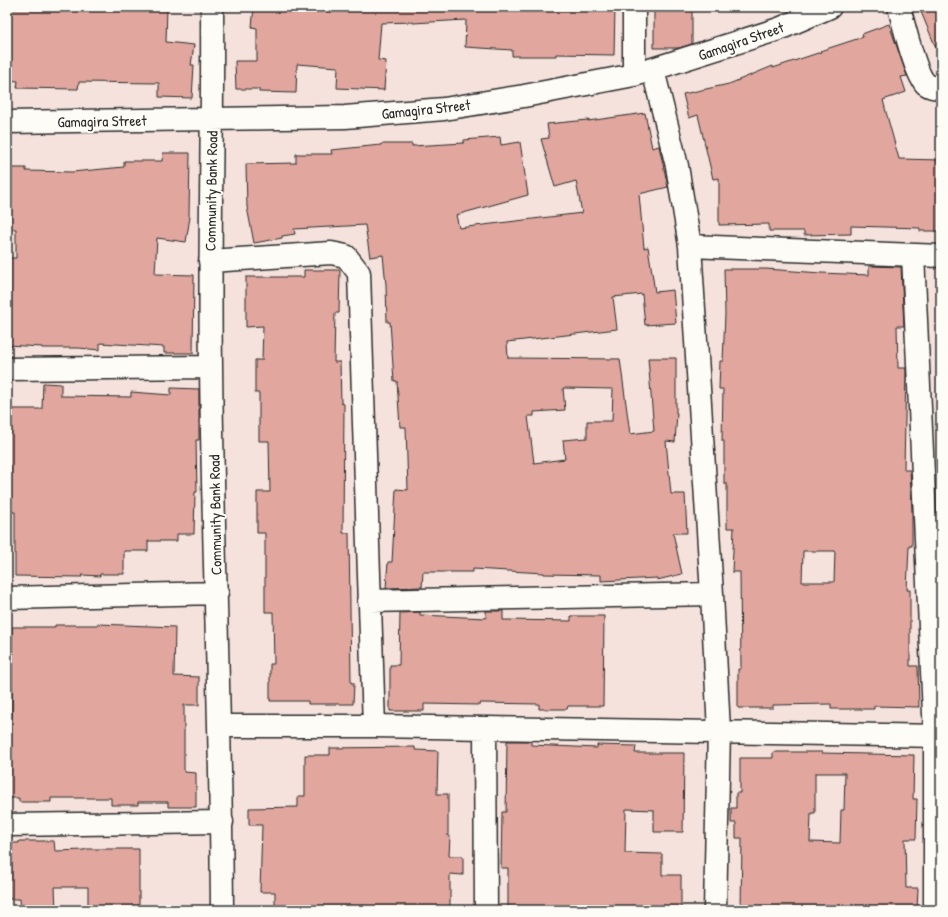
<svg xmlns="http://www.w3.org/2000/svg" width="948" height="917" font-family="'Patrick Hand',sans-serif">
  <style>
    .building { fill: #e1a79e; stroke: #2b2b2b; fill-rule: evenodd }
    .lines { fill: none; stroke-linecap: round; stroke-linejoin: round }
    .minor-casing { stroke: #2b2b2b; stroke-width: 25 }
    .minor { stroke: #fdfcf7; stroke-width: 22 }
    .labels { text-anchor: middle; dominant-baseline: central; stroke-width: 4; stroke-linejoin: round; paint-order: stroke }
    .street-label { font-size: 15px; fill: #2b2b2b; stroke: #fdfcf7 }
  </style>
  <rect width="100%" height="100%" fill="#f5e2dc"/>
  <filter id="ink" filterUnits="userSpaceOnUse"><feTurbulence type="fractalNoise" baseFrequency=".025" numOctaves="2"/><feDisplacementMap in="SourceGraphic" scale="8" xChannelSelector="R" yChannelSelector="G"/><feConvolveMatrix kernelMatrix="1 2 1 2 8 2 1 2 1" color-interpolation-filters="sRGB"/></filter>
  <g filter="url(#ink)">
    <path class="building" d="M 17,7 L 167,7 L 166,42 L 194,45 L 191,65 L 194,65 L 192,98 L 159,97 L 159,83 L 79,82 L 78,89 L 17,88 L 18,81 L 7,80 L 7,8 L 17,8 Z
      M 254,7 L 615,7 L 614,55 L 556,54 L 556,56 L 512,56 L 512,50 L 465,47 L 466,20 L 413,23 L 413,22 L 381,23 L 378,60 L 386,61 L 384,90 L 337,88 L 338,67 L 297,64 L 296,93 L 259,92 L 259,89 L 236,89 L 235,61 L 257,61 L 257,28 L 252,27 Z
      M 654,7 L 692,7 L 692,44 L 679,48 L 654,48 Z
      M 919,7 L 941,7 L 941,60 Z
      M 889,24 L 907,76 L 901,77 L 906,92 L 883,100 L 886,112 L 899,159 L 941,160 L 941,231 L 920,231 L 920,228 L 851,226 L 851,234 L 804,235 L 804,231 L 769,231 L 769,224 L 719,225 L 719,178 L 713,179 L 698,115 L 689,118 L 683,94 L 729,84 L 773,66 L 773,68 L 821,52 L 820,51 L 863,37 L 862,34 Z
      M 645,113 L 652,148 L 659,146 L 668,187 L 639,194 L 644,248 L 648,247 L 655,292 L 673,290 L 676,323 L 645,325 L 642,294 L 613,297 L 617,329 L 507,342 L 508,358 L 620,359 L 630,434 L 654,431 L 648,358 L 676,358 L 676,413 L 677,413 L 675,442 L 666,441 L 671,494 L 685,494 L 687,533 L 673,533 L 682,574 L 657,580 L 657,578 L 601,581 L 601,575 L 544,574 L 544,573 L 473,569 L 473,572 L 423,572 L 422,587 L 386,588 L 388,562 L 392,562 L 396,489 L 408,490 L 406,427 L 400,427 L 397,381 L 394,381 L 390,322 L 387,322 L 386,285 L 383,255 L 370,257 L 365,225 L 294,229 L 295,234 L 282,236 L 282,238 L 254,243 L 247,207 L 246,164 L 296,163 L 296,154 L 332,154 L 331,150 L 381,145 L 381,144 L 412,144 L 412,146 L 464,143 L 464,140 L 500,137 L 501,145 L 520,142 L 528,195 L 456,215 L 459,228 L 582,213 L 576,181 L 555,187 L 541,139 L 549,138 L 547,124 L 588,120 L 588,121 ZM 563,388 L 613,389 L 612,421 L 587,421 L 587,438 L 563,440 L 565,459 L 534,463 L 528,416 L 534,416 L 534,412 L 565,410 Z
      M 163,153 L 190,153 L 189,217 L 190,217 L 186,242 L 157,238 L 155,274 L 194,275 L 193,353 L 164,353 L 164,347 L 100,343 L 100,350 L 79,348 L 42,348 L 42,347 L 7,345 L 7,258 L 16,258 L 16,229 L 7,229 L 7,168 L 26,168 L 26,171 L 72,172 L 124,167 L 124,161 L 162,161 Z
      M 869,266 L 901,267 L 904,326 L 897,326 L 898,368 L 906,368 L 904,470 L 910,470 L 912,511 L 912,546 L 909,546 L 907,590 L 910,590 L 910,666 L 918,666 L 919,707 L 874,706 L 874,709 L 831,709 L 831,704 L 773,705 L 773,708 L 738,708 L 738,669 L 741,669 L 740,572 L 732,572 L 734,528 L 727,528 L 727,484 L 724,484 L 724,441 L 722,441 L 723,389 L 719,389 L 720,361 L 723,361 L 725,314 L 724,269 L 766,269 L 821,273 L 869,275 ZM 803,551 L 835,551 L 834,582 L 802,582 Z
      M 304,270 L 340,270 L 339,313 L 335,313 L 334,362 L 340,362 L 341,403 L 344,404 L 343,533 L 349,533 L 351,683 L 354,683 L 353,704 L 308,704 L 308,701 L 270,701 L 270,664 L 274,664 L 273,612 L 265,612 L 265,533 L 257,533 L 257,492 L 270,492 L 269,441 L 259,441 L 259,393 L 255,393 L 255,360 L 262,360 L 263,326 L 246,327 L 246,277 L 304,277 Z
      M 43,383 L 61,384 L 61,396 L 131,397 L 131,392 L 171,395 L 171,388 L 199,389 L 199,440 L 196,440 L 197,492 L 195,492 L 194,534 L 177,534 L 177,541 L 148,541 L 148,551 L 124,551 L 124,574 L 100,574 L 100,576 L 82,575 L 82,577 L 15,576 L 15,512 L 7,512 L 7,414 L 12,414 L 13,409 L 42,409 Z
      M 486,611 L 503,611 L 503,620 L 571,621 L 571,616 L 604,616 L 603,706 L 568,706 L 567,709 L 539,709 L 539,704 L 480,703 L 480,705 L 424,704 L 424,711 L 390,711 L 390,665 L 399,665 L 400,613 L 420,612 L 420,615 L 486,618 Z
      M 98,624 L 175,627 L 174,676 L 199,677 L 199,705 L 184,705 L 184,772 L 196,773 L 196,807 L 168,807 L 168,802 L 138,802 L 138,805 L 111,805 L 111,798 L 51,798 L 51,802 L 19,802 L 19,798 L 7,798 L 7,719 L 12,718 L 12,627 L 55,627 L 55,625 L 98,625 Z
      M 507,741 L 531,741 L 531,745 L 597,748 L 597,745 L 636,746 L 635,753 L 684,753 L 683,832 L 654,832 L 654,810 L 626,809 L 625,853 L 662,854 L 662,875 L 681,875 L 681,910 L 508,910 L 508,868 L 501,868 L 502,812 L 506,812 Z
      M 415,747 L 415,750 L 438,751 L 437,794 L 448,794 L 448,836 L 450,836 L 449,856 L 463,856 L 463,875 L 450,874 L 450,910 L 275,910 L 275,892 L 260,892 L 262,825 L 249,825 L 249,808 L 298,807 L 298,796 L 305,796 L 305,755 L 330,755 L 330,748 Z
      M 773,752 L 822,752 L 822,753 L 914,755 L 913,799 L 917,799 L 916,839 L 905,839 L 906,888 L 918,888 L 917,910 L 741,910 L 742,838 L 736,838 L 736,823 L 731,823 L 731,808 L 736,808 L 736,793 L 740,793 L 740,758 L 773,758 ZM 815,773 L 845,773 L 844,810 L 841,810 L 840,843 L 810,842 L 811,813 L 815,813 Z
      M 19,841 L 54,841 L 55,851 L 85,850 L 85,849 L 139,849 L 139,910 L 88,910 L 88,887 L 55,887 L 56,910 L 21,910 L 20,899 L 7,899 L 7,843 L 19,843 Z"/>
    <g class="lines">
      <g class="minor-casing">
        <path id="minor" d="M 212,7 C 213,127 209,246 211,366 C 213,547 221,728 222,910
          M 634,7 L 634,75
          M 899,7 C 903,22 916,76 926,84 C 930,87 936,88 941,88
          M 653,70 L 677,166 L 690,246 L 712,594 L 719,731 L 715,910
          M 7,122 L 345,117 L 444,109 L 524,96 L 634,75 L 779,29 L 830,7
          M 690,246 L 941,256
          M 913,255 L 935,736 L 935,910
          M 210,261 L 331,253 L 346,256 L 359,273 L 374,726
          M 7,369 L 211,367
          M 7,598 L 217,593
          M 369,601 L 712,594
          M 220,726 L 374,726 L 941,736
          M 485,728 L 486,910
          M 7,825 L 222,822"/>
      </g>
      <use href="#minor" class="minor"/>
    </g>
  </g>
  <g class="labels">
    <g class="street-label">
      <text transform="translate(741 41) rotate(-19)">Gamagira Street</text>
      <text transform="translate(426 109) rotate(-6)">Gamagira Street</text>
      <text transform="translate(102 121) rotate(-1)">Gamagira Street</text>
      <text transform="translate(211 191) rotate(-89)">Community Bank Road</text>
      <text transform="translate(215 515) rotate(-91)">Community Bank Road</text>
    </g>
  </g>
  <rect width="948" height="917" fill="none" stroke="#fdfcf7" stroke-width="24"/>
  <rect x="12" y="12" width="924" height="893" fill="none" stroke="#2b2b2b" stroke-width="1.5" filter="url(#ink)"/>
</svg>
